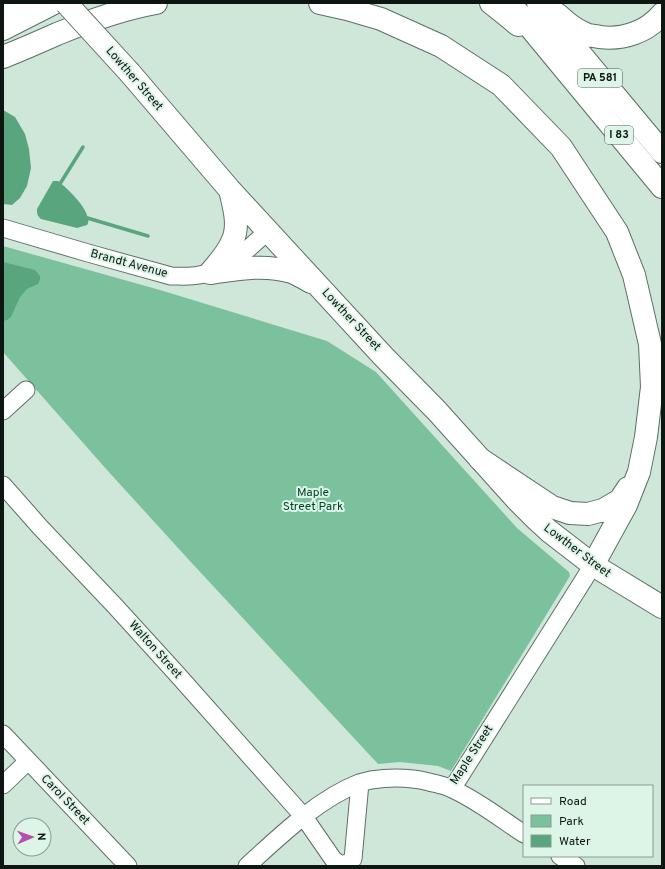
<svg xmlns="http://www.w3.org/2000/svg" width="665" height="869" font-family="Overpass,sans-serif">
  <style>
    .green { fill: #7cc19d }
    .water { fill: #58a57e }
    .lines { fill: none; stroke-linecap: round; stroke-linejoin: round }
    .stream { stroke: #58a57e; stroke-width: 3.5 }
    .minor-casing { stroke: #5b7064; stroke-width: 19 }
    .major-casing { stroke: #5b7064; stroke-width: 24 }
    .highway-casing { stroke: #5b7064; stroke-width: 24 }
    .minor { stroke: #fff; stroke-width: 17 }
    .major { stroke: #fff; stroke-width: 22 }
    .highway { stroke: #fff; stroke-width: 22 }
    .major-bridge-casing { stroke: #5b7064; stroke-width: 24; stroke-linecap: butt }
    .major-bridge { stroke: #fff; stroke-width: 22 }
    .labels { text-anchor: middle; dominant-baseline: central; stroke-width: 4; stroke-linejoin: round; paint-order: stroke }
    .shield { fill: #dcf5e6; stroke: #4b5951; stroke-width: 1 }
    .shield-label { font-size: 11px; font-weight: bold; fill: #0d1611 }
    .street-label { font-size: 12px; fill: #0d1611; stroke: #dcf5e6 }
    .park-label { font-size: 12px; fill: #004329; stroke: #dcf5e6 }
  </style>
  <rect width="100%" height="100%" fill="#cfe7d9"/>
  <path class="green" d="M 3,246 L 160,290 L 327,341 L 376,372 L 517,528 L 569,572 L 570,576 L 451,771 L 438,766 L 400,762 L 378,764 L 189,560 L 107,470 L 3,352 Z"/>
  <path class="water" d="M 3,110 L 15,117 L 25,134 L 29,149 L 31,168 L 27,186 L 20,198 L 12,205 L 3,204 Z
    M 53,181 L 58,181 C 67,188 87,207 88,219 C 89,220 88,224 87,225 L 77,228 L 41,219 C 37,215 37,214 37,209 Z
    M 3,262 L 35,270 L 40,276 L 40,280 L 38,284 L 27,289 L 20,297 L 11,317 L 7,320 L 3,321 Z"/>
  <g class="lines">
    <path class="stream" d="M 58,187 L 83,147
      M 84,217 L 148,236"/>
    <g class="minor-casing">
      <path id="minor" d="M 3,228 L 88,253 L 171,276 C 180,276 190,277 199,275 C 226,272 249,248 268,231
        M 3,411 L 26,390
        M 3,485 L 40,527 L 115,606 L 176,673 L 304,817 L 333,859 C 340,866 346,865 353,859 L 360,783
        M 3,734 L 128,866
        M 3,785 L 28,761
        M 452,789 L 593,565
        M 560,856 L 576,866
        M 247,866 C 280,836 318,799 359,783 C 363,782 367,781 371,780 C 391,777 409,777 429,782 C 436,784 444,785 452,789 C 477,800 501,819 524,834"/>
    </g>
    <g class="major-casing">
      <path id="major" d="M 130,73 L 230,190 L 383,356 L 437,411 L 517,500 L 537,520 L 549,531 L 593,565 L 662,607
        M 210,273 C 238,269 264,264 292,272 C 298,274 305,279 311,282
        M 210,273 C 218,263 227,254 232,242 C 240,226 234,207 230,190"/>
    </g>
    <g class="highway-casing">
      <path id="highway" d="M 320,3 L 347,9 L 381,19 L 441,46 L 501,85 L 561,147 L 617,232 L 634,275 L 650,344 L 652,387 L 646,437 L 639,472 L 626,505 L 593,565
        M 491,3 L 511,19 L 518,25
        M 510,3 L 662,187
        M 538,3 L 662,152
        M 3,10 L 18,3
        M 557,14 C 567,23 575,30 588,35 C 592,36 596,36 600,37 C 623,40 647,32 662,14
        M 3,29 L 54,3
        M 3,57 C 21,50 39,42 57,34 C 89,21 122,9 156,3
        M 480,459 L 552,507 L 570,513 L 588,514 L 603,510 L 620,500 L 628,488"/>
    </g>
    <use href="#minor" class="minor"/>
    <use href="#major" class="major"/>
    <use href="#highway" class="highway"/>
    <g class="major-bridge-casing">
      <path id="major-bridge" d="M 66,3 L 130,73"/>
    </g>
    <use href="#major-bridge" class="major-bridge"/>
  </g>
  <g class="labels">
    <g class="shield">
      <rect x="578" y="69" width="44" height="18" rx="3"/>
      <rect x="605" y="126" width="28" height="18" rx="3"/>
    </g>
    <g class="shield-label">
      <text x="600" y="78">PA 581</text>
      <text x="619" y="135">I 83</text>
    </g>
    <g class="street-label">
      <text transform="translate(134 79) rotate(49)">Lowther Street</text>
      <text transform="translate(129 264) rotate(15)">Brandt Avenue</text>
      <text transform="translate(351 320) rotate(47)">Lowther Street</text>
      <text transform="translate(577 551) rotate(37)">Lowther Street</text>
      <text transform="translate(155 650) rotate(48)">Walton Street</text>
      <text transform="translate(472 755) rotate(-57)">Maple Street</text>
      <text transform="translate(65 800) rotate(46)">Carol Street</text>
    </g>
    <g class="park-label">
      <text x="313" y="493">Maple<tspan x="313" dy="14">Street Park</tspan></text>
    </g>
  </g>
  <rect width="665" height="869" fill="none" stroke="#0d1611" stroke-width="8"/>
  <rect x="523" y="785" width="130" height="72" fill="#dcf5e6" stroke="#899c91"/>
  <rect x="531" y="798" width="20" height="6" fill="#ffffff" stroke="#899c91"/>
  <text x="559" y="805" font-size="12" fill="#0d1611">Road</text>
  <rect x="531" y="815" width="20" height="12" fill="#7cc19d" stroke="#899c91"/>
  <text x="559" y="825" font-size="12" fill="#0d1611">Park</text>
  <rect x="531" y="835" width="20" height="12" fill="#58a57e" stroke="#899c91"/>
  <text x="559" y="845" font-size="12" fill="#0d1611">Water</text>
  <g transform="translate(32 837) rotate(88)"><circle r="19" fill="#dcf5e6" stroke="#899c91"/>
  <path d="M0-3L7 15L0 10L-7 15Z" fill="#b84fb0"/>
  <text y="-6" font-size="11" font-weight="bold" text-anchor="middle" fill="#0d1611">N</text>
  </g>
</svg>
